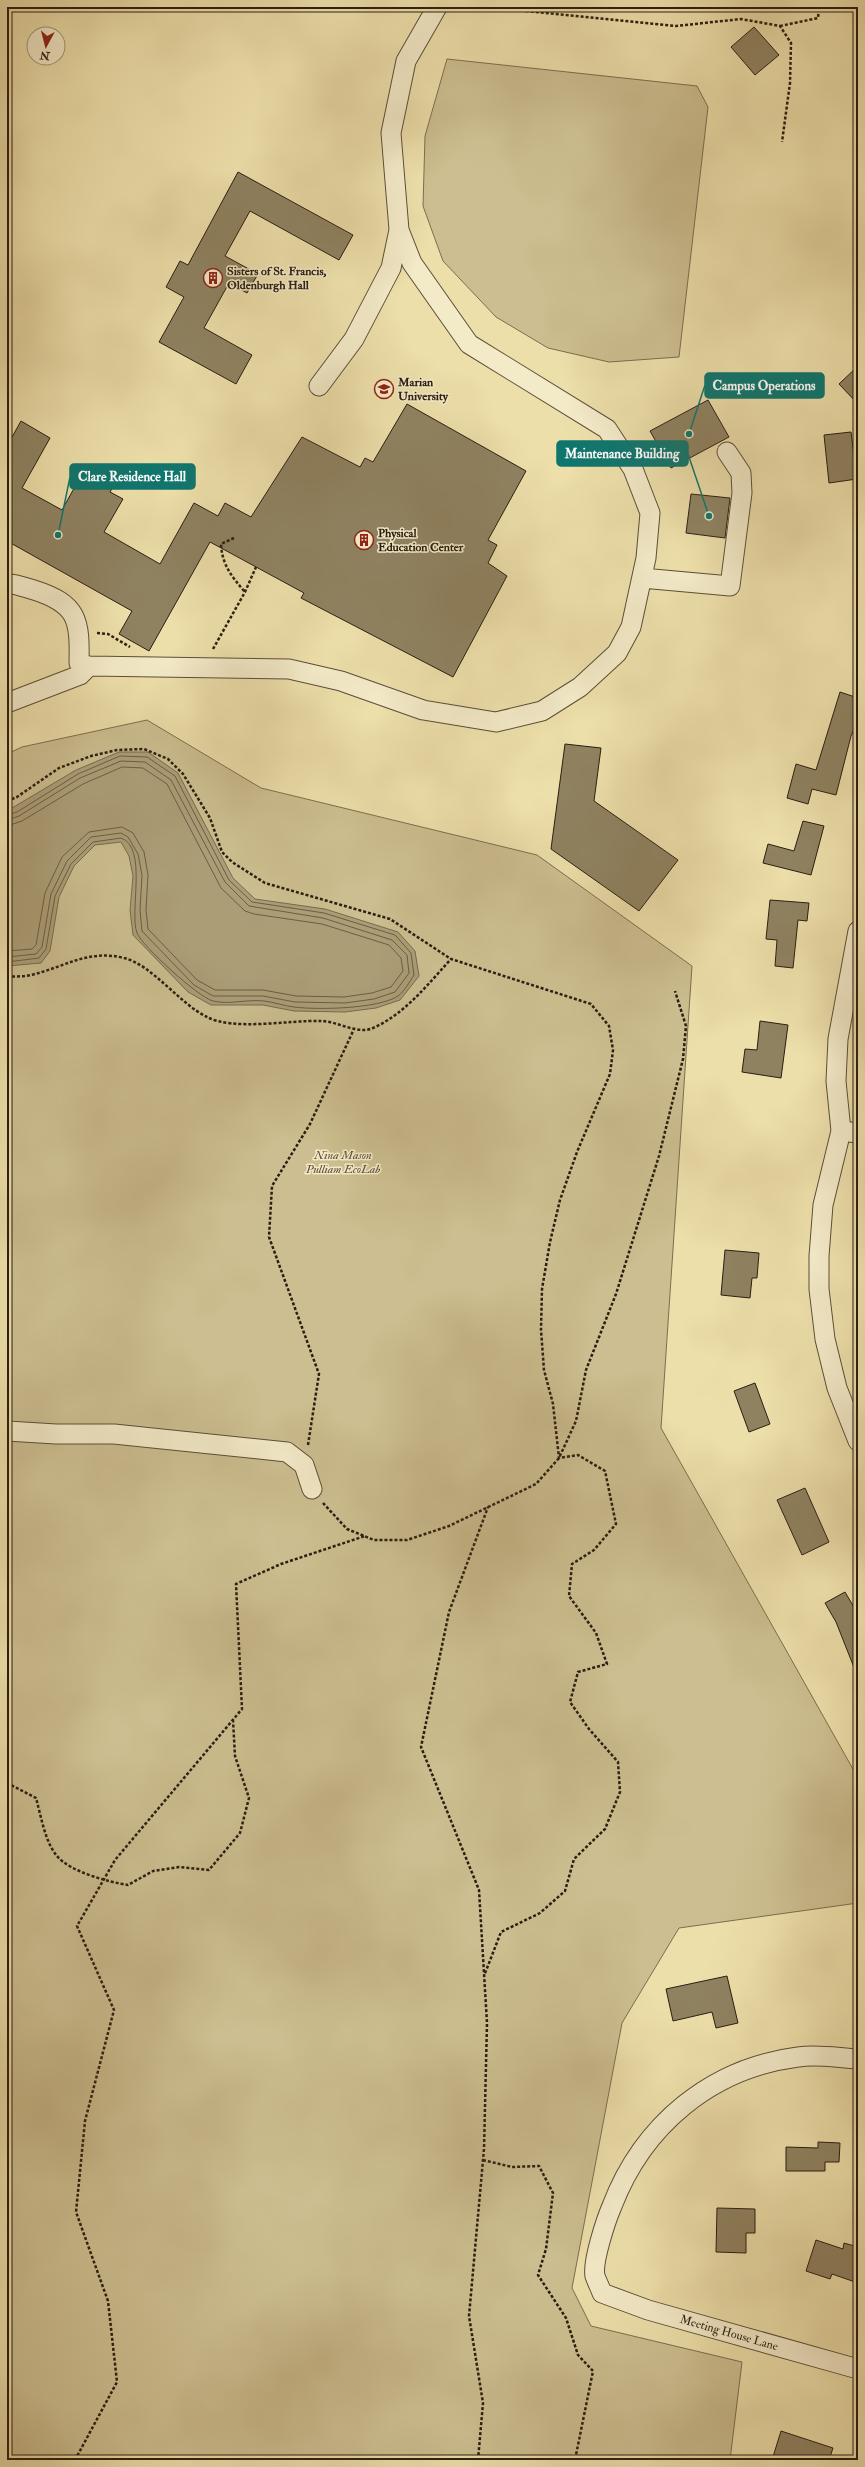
<svg xmlns="http://www.w3.org/2000/svg" width="865" height="2467" font-family="'IM FELL Double Pica',serif">
  <style>
    .green { fill: #ccbe90; stroke: #7b6e50 }
    .water { fill: #ab9d76; stroke: #776a4e }
    .lines { fill: none; stroke-linecap: round; stroke-linejoin: round }
    .shore { stroke: #6a5e44; stroke-width: 1 }
    .building { fill: #8f8261; stroke: #2a1e11 }
    .minor-casing { stroke: #5b4e37; stroke-width: 21 }
    .path { stroke: #2a1e11; stroke-width: 2.5; stroke-dasharray: 3 2; stroke-linecap: butt }
    .minor { stroke: #f3eac8; stroke-width: 19 }
    .labels { text-anchor: middle; dominant-baseline: central; stroke-width: 3; stroke-linejoin: round; paint-order: stroke }
    .poi-label { font-size: 12px; font-weight: bold; fill: #2a1e11; stroke: #f3eac8; text-anchor: start }
    .park-label { font-size: 12px; font-style: italic; fill: #5b4e37; stroke: #f3eac8 }
    .street-label { font-size: 12px; fill: #2a1e11; stroke: #f3eac8 }
    .leader { fill: none; stroke: #0f766e; stroke-width: 1.5 }
    .callout-dot { fill: #0f766e; stroke: #f3eac8; stroke-width: 1.5 }
    .callout { fill: #0f766e; stroke: #0f766e; stroke-width: 1.5 }
    .callout-label { font-size: 13px; text-anchor: middle; font-weight: bold; fill: #fff }
  </style>
  <rect width="100%" height="100%" fill="#eddfaa"/>
  <filter id="stains"><feTurbulence type="fractalNoise" baseFrequency=".005" numOctaves="4"/><feColorMatrix values="0 0 0 0 .2 0 0 0 0 .09 0 0 0 0 .02 0 0 0 .5 -.17"/></filter>
  <radialGradient id="worn" r=".72"><stop offset=".6" stop-color="#630" stop-opacity="0"/><stop offset="1" stop-color="#630" stop-opacity=".3"/></radialGradient>
  <path class="green" d="M 447,59 L 697,86 L 708,107 L 679,357 L 609,362 L 548,348 L 496,317 L 443,261 L 423,206 L 425,136 Z
    M 147,720 L 261,788 L 537,855 L 692,966 L 661,1428 L 858,1778 L 858,1903 L 679,1928 L 622,2023 L 572,2288 L 591,2326 L 742,2362 L 730,2460 L 7,2460 L 7,754 L 22,747 Z"/>
  <path class="water" d="M 119,752 L 148,752 L 178,773 L 233,878 L 255,899 L 325,909 L 398,932 L 415,951 L 419,976 L 400,1000 L 376,1008 L 345,1012 L 294,1011 L 263,1005 L 211,1005 L 188,992 L 133,935 L 130,910 L 133,876 L 129,856 L 121,842 L 95,845 L 74,866 L 59,897 L 50,951 L 41,963 L 7,966 L 7,811 L 76,770 Z"/>
  <g class="lines">
    <path class="shore" d="M 7,815 L 17,812 L 78,774 L 120,756 L 147,757 L 175,776 L 229,880 L 252,902 L 324,913 L 395,935 L 411,953 L 414,975 C 410,981 404,992 398,996 C 378,1009 317,1010 294,1007 C 284,1006 274,1002 264,1001 C 247,999 229,1005 213,1001 C 198,997 142,946 137,933 C 129,912 148,847 121,838 L 93,842 L 71,864 L 55,896 L 46,949 L 39,958 L 7,962
      M 7,820 L 19,816 L 80,778 L 121,761 L 145,762 L 171,780 L 225,882 L 249,906 L 323,918 L 392,940 L 407,955 L 409,973 L 395,992 L 374,999 L 345,1003 L 295,1002 L 263,996 L 213,996 L 194,985 L 142,931 L 140,910 L 142,875 L 138,854 L 128,837 L 121,833 L 91,837 L 67,861 L 51,894 L 42,947 L 36,954 L 7,957
      M 7,826 L 22,821 L 83,784 L 122,767 L 143,768 L 167,784 L 221,888 L 245,911 L 254,914 L 322,924 L 389,945 L 401,958 L 403,971 L 391,987 L 372,993 L 344,997 L 296,996 L 263,990 L 215,990 L 197,980 L 148,929 L 146,910 L 148,875 L 144,852 L 133,833 L 122,827 L 89,832 L 62,857 L 45,893 L 36,945 L 32,949 L 7,951"/>
  </g>
  <path class="building" d="M 754,27 L 779,55 L 755,75 L 731,47 Z
    M 238,172 L 353,235 L 339,260 L 250,211 L 225,256 L 258,274 L 247,293 L 229,283 L 204,328 L 252,355 L 236,384 L 159,342 L 184,297 L 166,287 L 180,261 L 188,265 Z
    M 858,366 L 858,404 L 839,384 Z
    M 708,400 L 729,437 L 671,468 L 650,431 Z
    M 407,404 L 526,471 L 488,540 L 497,545 L 488,563 L 507,576 L 453,677 L 301,598 L 304,593 L 210,542 L 149,651 L 119,634 L 132,611 L 7,541 L 7,446 L 21,421 L 50,438 L 22,488 L 62,510 L 77,483 L 87,488 L 96,471 L 116,482 L 110,492 L 123,499 L 104,532 L 160,564 L 194,503 L 218,516 L 225,503 L 251,517 L 302,437 L 360,467 L 365,458 L 373,462 Z
    M 851,432 L 857,479 L 829,483 L 824,435 Z
    M 691,494 L 730,498 L 725,538 L 686,533 Z
    M 840,692 L 858,698 L 858,721 L 851,736 L 836,795 L 812,789 L 808,804 L 787,798 L 796,764 L 816,770 Z
    M 565,744 L 601,748 L 594,801 L 678,860 L 639,911 L 551,849 Z
    M 803,821 L 824,826 L 811,875 L 763,863 L 768,844 L 794,851 Z
    M 770,900 L 809,903 L 807,921 L 798,920 L 793,968 L 775,966 L 777,940 L 766,939 Z
    M 760,1021 L 788,1025 L 781,1078 L 742,1072 L 745,1049 L 757,1050 Z
    M 725,1250 L 759,1253 L 757,1278 L 752,1278 L 750,1298 L 721,1295 Z
    M 755,1383 L 770,1424 L 749,1432 L 734,1391 Z
    M 805,1488 L 829,1542 L 802,1555 L 777,1500 Z
    M 845,1592 L 858,1614 L 857,1675 L 836,1622 L 825,1603 Z
    M 727,1976 L 738,2023 L 716,2028 L 712,2012 L 673,2021 L 666,1989 Z
    M 818,2142 L 840,2143 L 839,2162 L 825,2162 L 825,2171 L 786,2171 L 786,2147 L 818,2148 Z
    M 717,2208 L 755,2209 L 755,2233 L 746,2233 L 746,2253 L 716,2252 Z
    M 816,2240 L 843,2249 L 844,2243 L 858,2247 L 858,2283 L 832,2274 L 830,2279 L 806,2271 Z
    M 781,2431 L 833,2448 L 829,2460 L 772,2460 Z"/>
  <g class="lines">
    <g class="minor-casing">
      <path id="minor" d="M 319,386 L 354,339 L 391,268 L 399,230 L 391,133 L 406,61 L 437,7
        M 642,578 L 730,586 L 742,493 L 741,473 L 727,452
        M 7,584 C 15,583 26,588 34,590 C 78,604 80,620 79,663 L 89,666 L 289,669 L 341,681 L 423,710 L 496,722 L 542,711 L 580,687 L 617,653 L 631,627 L 646,558 L 650,513 L 633,469 L 607,429 L 469,344 L 412,263 L 399,230
        M 7,703 L 80,675 L 89,666
        M 858,931 L 838,1039 L 836,1081 L 841,1131 L 823,1205 L 819,1256 L 819,1289 L 825,1339 L 837,1388 L 858,1441
        M 841,1131 L 858,1133
        M 7,1431 L 56,1434 L 114,1434 L 287,1452 L 304,1465 L 312,1489
        M 858,2059 C 838,2058 818,2054 798,2057 C 711,2068 643,2125 612,2206 C 606,2220 592,2262 595,2276 C 597,2282 600,2287 602,2293 L 648,2310 L 858,2369"/>
    </g>
    <path class="path" d="M 466,7 L 506,9 L 676,26 L 741,19 L 780,26 L 791,43 L 790,83 L 782,142
      M 780,26 L 818,18 L 819,7
      M 234,538 L 221,544 C 222,565 232,577 245,592
      M 97,633 L 108,634 L 130,647
      M 213,649 L 245,592 L 256,567
      M 7,801 L 17,797 L 59,768 L 91,756 L 117,750 L 144,749 L 168,759 L 183,774 L 210,818 L 222,852 L 232,862 L 265,883 L 390,919 L 451,959 L 591,1004 L 609,1026 L 613,1050 L 610,1074 L 577,1152 L 560,1200 L 550,1242 L 542,1289 L 541,1330 L 544,1370 L 553,1404 L 559,1458 L 578,1455 L 605,1471 L 616,1524 L 594,1550 L 572,1564 L 569,1596 L 596,1633 L 607,1664 L 578,1672 L 570,1702 L 589,1729 L 618,1762 L 620,1792 L 605,1829 L 574,1859 L 565,1891 L 540,1913 L 501,1932 L 484,1976
      M 7,977 C 15,976 23,977 31,975 C 65,967 88,949 124,958 C 151,964 180,1004 207,1017 C 233,1031 290,1020 321,1021 C 337,1021 358,1035 373,1028 C 405,1014 428,984 451,959
      M 308,1445 L 319,1374 L 269,1237 L 272,1186 L 310,1124 L 354,1029
      M 323,1503 L 347,1529 L 374,1540 L 407,1540 L 449,1526 L 536,1484 L 559,1458 L 576,1421 L 586,1370 L 616,1294 L 659,1156 L 683,1059 L 686,1026 L 675,991
      M 7,1787 L 11,1785 L 36,1798 C 41,1816 45,1842 57,1856 C 70,1872 109,1882 128,1885 L 153,1871 L 179,1867 L 209,1870 L 240,1833 L 249,1798 L 235,1756 L 233,1720
      M 483,2160 L 512,2167 L 539,2166 L 553,2193 L 546,2249 L 538,2275 L 566,2318 L 578,2355 L 593,2371 L 576,2455 L 578,2460
      M 75,2460 L 117,2382 L 108,2301 L 76,2212 L 85,2121 L 114,2010 L 77,1926 L 115,1860 L 242,1709 L 236,1584 L 281,1564 L 365,1536
      M 478,2460 L 483,2403 L 469,2316 L 484,2149 L 487,2023 L 479,1890 L 421,1747 L 449,1612 L 488,1507"/>
    <use href="#minor" class="minor"/>
  </g>
  <defs>
    <g id="building-ring" transform="scale(1)"><circle r="9.5" fill="#f3eac8" stroke="#8f2418" stroke-width="1.5"/><path d="M-4-6H4V6H1V3H-1V6H-4ZM-2.5-4.3h1.7v1.8h-1.7ZM.8-4.3h1.7v1.8H.8ZM-2.5-1h1.7V.8h-1.7ZM.8-1h1.7V.8H.8Z" fill="#8f2418"/></g>
    <g id="university-ring" transform="scale(1)"><circle r="9.5" fill="#f3eac8" stroke="#8f2418" stroke-width="1.5"/><path d="M0-5L7-2L0 1L-7-2ZM-4 1L0 2.5L4 1V4Q0 6-4 4Z" fill="#8f2418"/></g>
  </defs>
  <g fill-rule="evenodd">
    <use href="#building-ring" x="213" y="278"/>
    <use href="#university-ring" x="384" y="389"/>
    <use href="#building-ring" x="364" y="540"/>
  </g>
  <g class="labels">
    <g class="poi-label">
      <text x="227" y="271">Sisters of St. Francis,<tspan x="227" dy="14">Oldenburgh Hall</tspan></text>
      <text x="398" y="382">Marian<tspan x="398" dy="14">University</tspan></text>
      <text x="378" y="533">Physical<tspan x="378" dy="14">Education Center</tspan></text>
    </g>
    <g class="park-label">
      <text x="343" y="1155">Nina Mason<tspan x="343" dy="14">Pulliam EcoLab</tspan></text>
    </g>
    <g class="street-label">
      <text transform="translate(729 2333) rotate(16)">Meeting House Lane</text>
    </g>
  </g>
  <path class="leader" d="M689 434L705 385M709 516L688 454M58 535L70 477"/>
  <g class="callout-dot">
    <circle cx="689" cy="434" r="4"/>
    <circle cx="709" cy="516" r="4"/>
    <circle cx="58" cy="535" r="4"/>
  </g>
  <g class="callout">
    <rect x="705" y="373" width="119" height="25" rx="4"/>
    <rect x="557" y="441" width="131" height="25" rx="4"/>
    <rect x="70" y="464" width="125" height="25" rx="4"/>
  </g>
  <g class="callout-label">
    <text x="764" y="390">Campus Operations</text>
    <text x="622" y="458">Maintenance Building</text>
    <text x="132" y="481">Clare Residence Hall</text>
  </g>
  <rect width="865" height="2467" fill="none" stroke="#eddfaa" stroke-width="24"/>
  <rect x="8" y="8" width="849" height="2451" fill="none" stroke="#2a1e11" stroke-width="2"/>
  <rect x="12" y="12" width="841" height="2443" fill="none" stroke="#2a1e11"/>
  <g transform="translate(46 46) rotate(187)"><circle r="19" fill="#f3eac8" stroke="#a3987f"/>
  <path d="M0-3L7 15L0 10L-7 15Z" fill="#8f2418"/>
  <text y="-6" font-size="11" font-weight="bold" text-anchor="middle" fill="#2a1e11">N</text>
  </g>
  <rect width="100%" height="100%" filter="url(#stains)"/>
  <rect width="100%" height="100%" fill="url(#worn)"/>
</svg>
